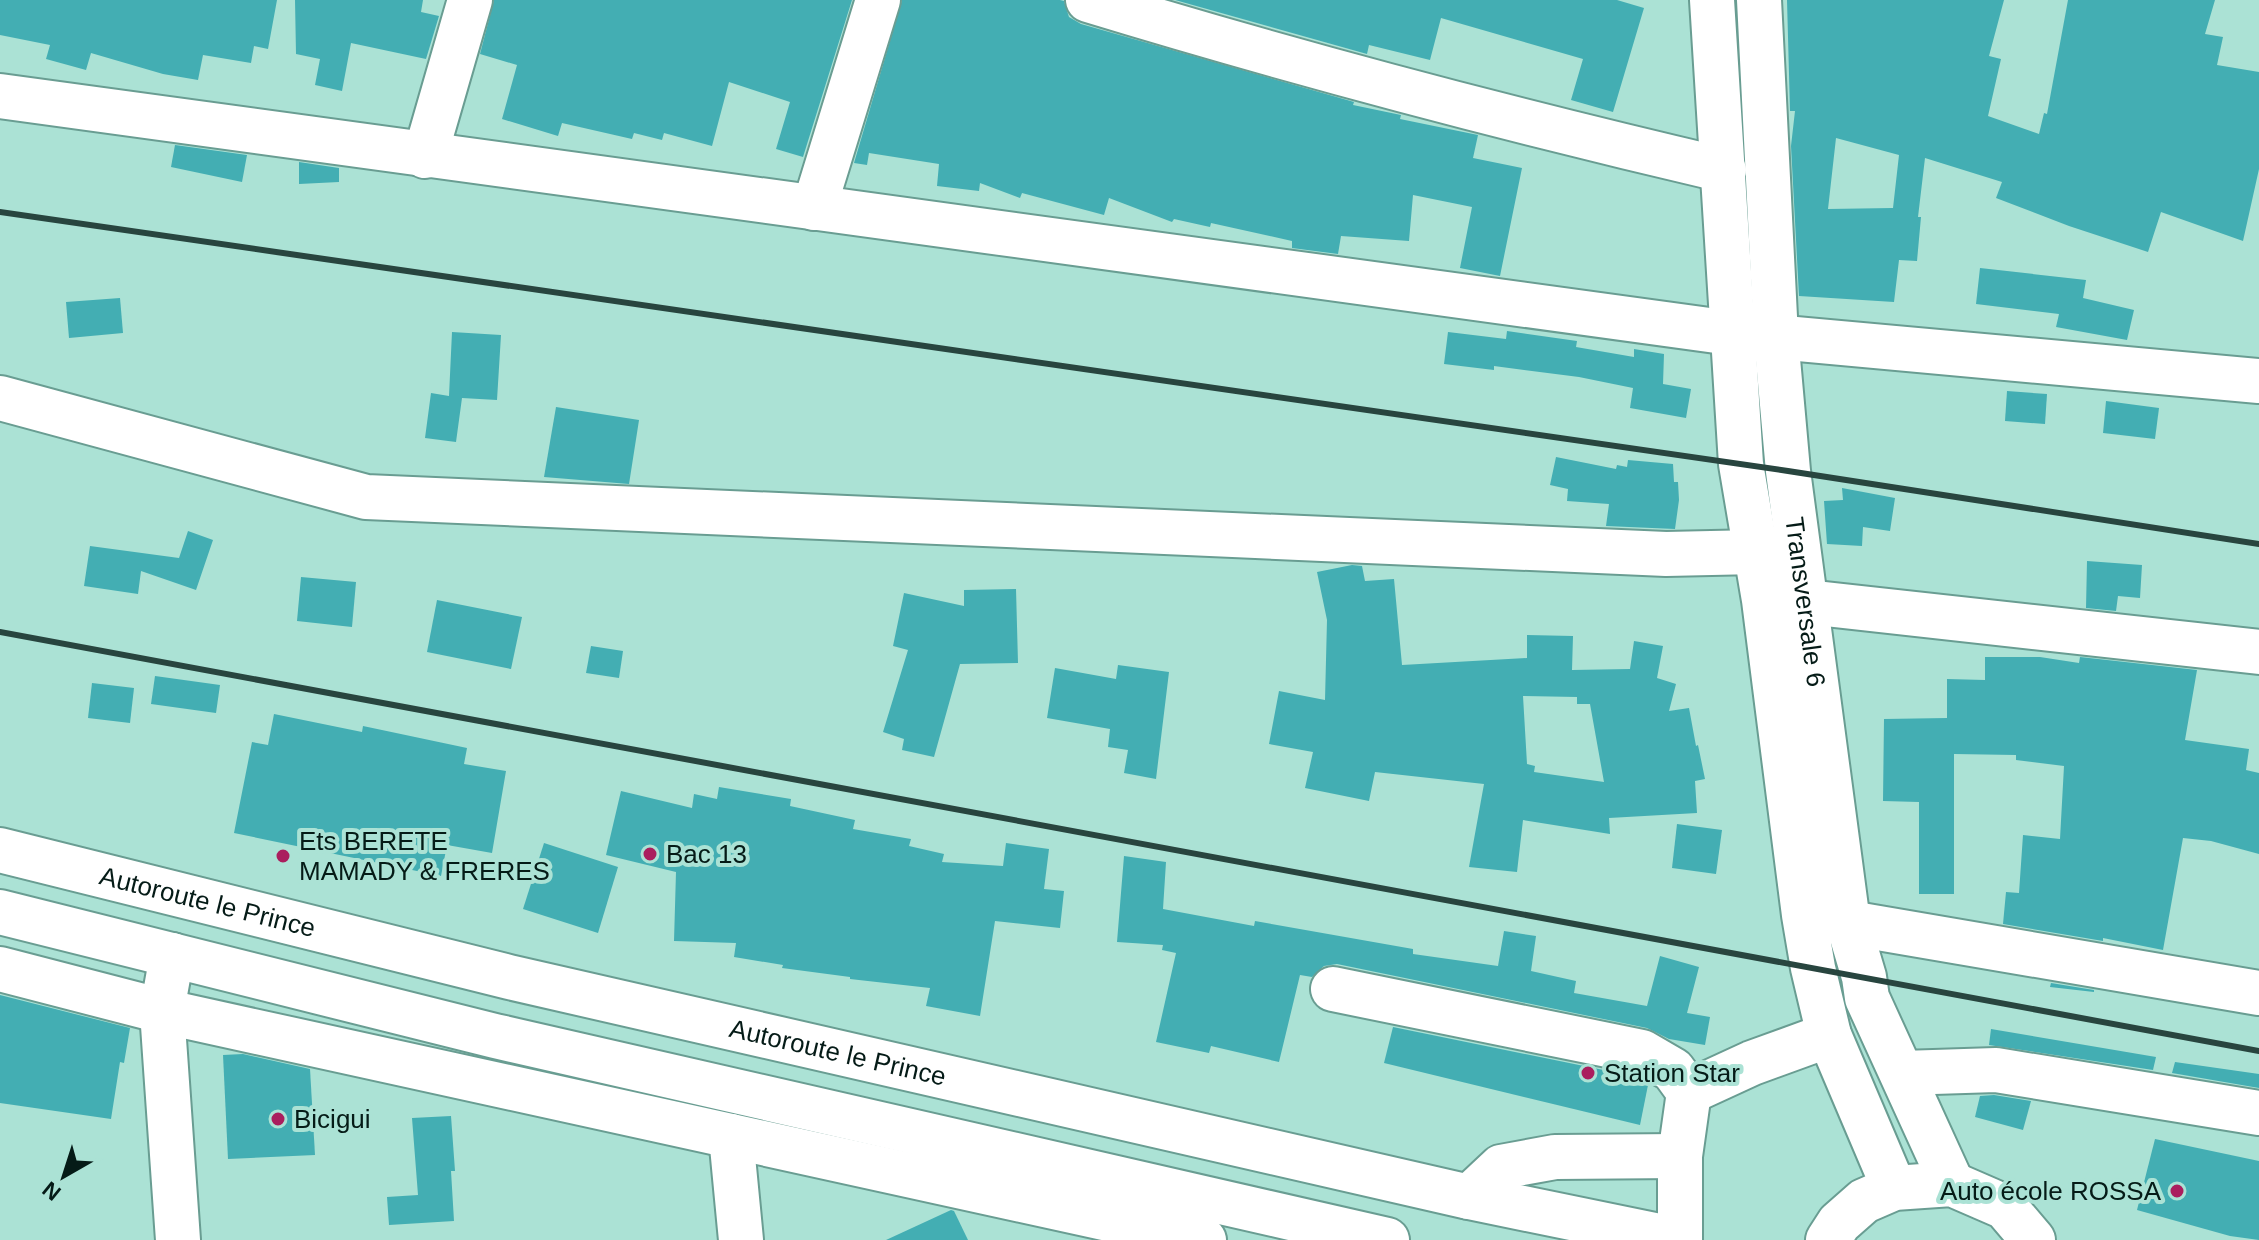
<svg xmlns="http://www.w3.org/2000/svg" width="2259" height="1240" font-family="Arial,sans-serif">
	<rect width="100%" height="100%" fill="#abe2d5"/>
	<g fill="#43aeb3" fill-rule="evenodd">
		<polygon points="0,0 277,0 268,49 254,46 251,63 203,55 198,80 163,74 91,53 86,70 46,59 50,45 0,35"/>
		<polygon points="295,0 423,0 421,12 439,16 426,59 351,43 342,91 315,85 320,59 296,54"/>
		<polygon points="494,0 852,0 803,157 776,149 790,102 729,82 712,146 664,133 662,140 634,133 632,139 562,123 558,136 502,119 517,65 480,54"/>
		<polygon points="902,0 1060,0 1064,1 1069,17 1081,24 1354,102 1353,105 1401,115 1400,119 1478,135 1473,158 1522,168 1500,276 1460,268 1472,207 1413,195 1409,241 1341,236 1338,254 1292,248 1292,241 1211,223 1210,227 1174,219 1172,222 1109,198 1104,215 1022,193 1020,198 980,183 979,191 937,186 939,164 869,153 867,165 854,163"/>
		<polygon points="1175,0 1617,0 1644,8 1613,112 1571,100 1583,59 1441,18 1430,60 1369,45 1367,54"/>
		<path d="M 1787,0 L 2004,0 L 1989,56 L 2001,59 L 1988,116 L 2039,134 L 2044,113 L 2047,114 L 2068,0 L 2215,0 L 2205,34 L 2223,37 L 2217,65 L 2259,72 L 2259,169 L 2243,241 L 2161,212 L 2148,252 L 2069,226 L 1996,198 L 2002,182 L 1925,158 L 1918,217 L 1921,217 L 1917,261 L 1899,260 L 1894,302 L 1799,296 L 1791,146 L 1795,111 L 1790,111 ZM 1836,138 L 1899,155 L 1893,208 L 1828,209 Z"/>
		<polygon points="175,145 247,155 242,182 171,167"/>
		<polygon points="299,162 339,168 339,182 299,184"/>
		<polygon points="1980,268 2086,280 2083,298 2134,310 2127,340 2056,327 2059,314 1976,304"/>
		<polygon points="120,298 123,333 69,338 66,302"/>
		<polygon points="1507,331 1577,341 1576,347 1634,357 1634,349 1664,354 1663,384 1691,389 1686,418 1630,408 1633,388 1579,377 1494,366 1494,370 1444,364 1448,332 1506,339"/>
		<polygon points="452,332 501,335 497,400 462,398 456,442 425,438 431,393 449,396"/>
		<polygon points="2007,391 2047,394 2045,424 2005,421"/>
		<polygon points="2106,401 2159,408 2155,439 2103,433"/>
		<polygon points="556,407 639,420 629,484 544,477"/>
		<polygon points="1556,457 1616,469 1617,465 1627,467 1628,460 1673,464 1674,482 1678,482 1679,500 1675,529 1606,526 1609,504 1567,501 1568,489 1550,485"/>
		<polygon points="1842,488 1895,498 1890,531 1863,527 1862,546 1827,544 1824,501 1843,500"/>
		<polygon points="188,531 213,540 196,590 141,571 138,594 84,586 90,546 179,558"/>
		<polygon points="2087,561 2142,565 2140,598 2118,596 2116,611 2086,608"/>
		<path d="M 1352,565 L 1362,566 L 1365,581 L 1394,579 L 1402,665 L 1527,658 L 1527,635 L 1573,636 L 1572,670 L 1630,669 L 1634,641 L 1663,646 L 1657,678 L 1676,684 L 1669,711 L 1689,708 L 1696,746 L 1698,745 L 1705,779 L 1695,781 L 1697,813 L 1609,818 L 1610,834 L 1523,820 L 1517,872 L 1469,867 L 1484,784 L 1375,772 L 1369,801 L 1305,788 L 1313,752 L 1269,744 L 1279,691 L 1325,700 L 1327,620 L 1317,572 ZM 1523,696 L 1577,697 L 1577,704 L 1590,704 L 1604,782 L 1534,772 L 1535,766 L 1527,764 Z"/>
		<polygon points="301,577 356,582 352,627 297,621"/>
		<polygon points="1016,589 1018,663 960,664 934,757 902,750 904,739 883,732 908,650 893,646 904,593 964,606 964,590"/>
		<polygon points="437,600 522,617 511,669 427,652"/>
		<polygon points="591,646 623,651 619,678 586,673"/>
		<polygon points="1985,657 2040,657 2079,663 2080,657 2197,670 2185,740 2249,749 2246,770 2259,773 2259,854 2211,841 2183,838 2163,950 2103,938 2103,941 2003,924 2006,892 2019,893 2023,835 2060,839 2064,766 2016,760 2016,755 1954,754 1954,894 1919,894 1919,802 1883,801 1884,719 1947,718 1947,679 1985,680"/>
		<polygon points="1118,665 1169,672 1156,779 1124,773 1128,750 1108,747 1110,729 1047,718 1055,668 1116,679"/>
		<polygon points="155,676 220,685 216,713 151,704"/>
		<polygon points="92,683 134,688 130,723 88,718"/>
		<polygon points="274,714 362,732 363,726 467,748 464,764 506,771 492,853 447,845 441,876 234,833 252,742 268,745"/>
		<polygon points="719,787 791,799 790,806 855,820 853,829 911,839 909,846 944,854 942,862 1003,866 1006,843 1049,849 1044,889 1064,891 1060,928 995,921 980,1016 926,1006 930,988 850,979 850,977 782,968 783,965 734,957 736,943 674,941 676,872 606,855 621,791 692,808 694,794 717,799"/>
		<polygon points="1677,824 1722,830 1716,874 1672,868"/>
		<polygon points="544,843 618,867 598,933 523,909"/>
		<polygon points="1124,856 1166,862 1163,909 1254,926 1255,921 1413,949 1413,954 1498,966 1504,931 1536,936 1531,971 1576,981 1574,993 1647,1006 1660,956 1699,967 1687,1013 1710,1017 1705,1045 1669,1039 1647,1028 1337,964 1324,966 1312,977 1300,975 1279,1062 1211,1046 1209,1053 1156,1042 1176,953 1162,950 1163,945 1117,942"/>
		<polygon points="2051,983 2094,990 2094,992 2050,987"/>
		<polygon points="0,995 130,1028 124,1063 120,1062 111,1119 0,1103"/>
		<polygon points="1393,1027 1633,1076 1648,1085 1640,1125 1384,1063"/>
		<polygon points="1991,1029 2156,1057 2153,1070 1989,1045"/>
		<polygon points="243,1054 310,1069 315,1155 228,1159 223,1055"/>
		<polygon points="2175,1062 2259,1074 2259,1088 2172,1073"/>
		<polygon points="1994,1095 2031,1101 2023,1130 1975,1117 1980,1096"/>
		<polygon points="451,1116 455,1171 451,1171 454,1221 389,1225 387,1197 418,1195 412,1118"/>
		<polygon points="2155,1139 2259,1161 2259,1240 2230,1236 2137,1210"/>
		<polygon points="951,1210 954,1211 968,1240 886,1240"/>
	</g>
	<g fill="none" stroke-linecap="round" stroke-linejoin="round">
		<defs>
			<g id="minor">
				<path d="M 1088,0 C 1298,64 1510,120 1724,170"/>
				<polyline points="0,96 1731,333 2259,381"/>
				<polyline points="425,156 470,0"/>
				<polyline points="814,208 878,0"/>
				<polyline points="0,398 366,497 1666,554 1757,552"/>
				<polyline points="1768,600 1807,602 2259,652"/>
				<polyline points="1814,917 2259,993"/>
				<polyline points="172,955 162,1011 178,1240"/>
				<polyline points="0,969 162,1011 1204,1240"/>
				<polyline points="1333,989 1642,1052 1673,1070 1689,1092 1752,1063 1829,1035"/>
				<polyline points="1902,1073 1996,1070 2259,1113"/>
				<polyline points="731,1136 741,1240"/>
				<polyline points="1469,1197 1501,1167 1555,1157 1680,1156"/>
				<polyline points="1680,1240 1680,1156 1689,1092"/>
			</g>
			<g id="major">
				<polyline points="1712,0 1741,464 1764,600 1804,915 1813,968 1829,1035 1894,1188"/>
				<path id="s1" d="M 1759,0 L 1776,337 L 1788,471 L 1848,923 L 1864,977 L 1867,998 L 1952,1184"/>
				<path id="s2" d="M 0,850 L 509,977 L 1469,1197 L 1679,1240"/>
				<polyline points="0,912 495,1036 1387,1240"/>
				<polyline points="1828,1240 1839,1223 1864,1201 1894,1188 1952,1184 2005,1207 2033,1240"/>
			</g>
		</defs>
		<use href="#minor" stroke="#699d92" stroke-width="48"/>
		<use href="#major" stroke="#699d92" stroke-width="48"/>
		<use href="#minor" stroke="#fff" stroke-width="44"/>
		<use href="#major" stroke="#fff" stroke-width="44"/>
		<g stroke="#28453f" stroke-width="6">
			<polyline points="0,212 1788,471 2259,544"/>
			<polyline points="0,632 2259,1051"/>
		</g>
	</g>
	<g fill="#aa1e5e" stroke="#abe2d5" stroke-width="3">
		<circle cx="650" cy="854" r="8"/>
		<circle cx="283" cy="856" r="8"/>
		<circle cx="1588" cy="1073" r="8"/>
		<circle cx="278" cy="1119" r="8"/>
		<circle cx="2177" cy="1191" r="8"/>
	</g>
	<g text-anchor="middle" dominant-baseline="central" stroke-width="8" stroke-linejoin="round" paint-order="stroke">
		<g font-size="26" fill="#051b17" stroke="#abe2d5">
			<text stroke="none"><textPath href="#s1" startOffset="604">Transversale 6</textPath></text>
			<text stroke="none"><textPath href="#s2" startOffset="214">Autoroute le Prince</textPath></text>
			<text stroke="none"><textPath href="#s2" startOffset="862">Autoroute le Prince</textPath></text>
		</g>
		<g font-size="26" fill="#051b17" stroke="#abe2d5" text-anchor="start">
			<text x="299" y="841">Ets BERETE<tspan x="299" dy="30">MAMADY &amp; FRERES</tspan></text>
			<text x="666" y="854">Bac 13</text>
			<text x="1604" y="1073">Station Star</text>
			<text x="294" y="1119">Bicigui</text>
			<text x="2161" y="1191" text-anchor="end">Auto école ROSSA</text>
		</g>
	</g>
	<g transform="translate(64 1176) rotate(219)" stroke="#abe2d5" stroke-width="6" paint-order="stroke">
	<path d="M0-6L14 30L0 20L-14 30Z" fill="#051b17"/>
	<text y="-12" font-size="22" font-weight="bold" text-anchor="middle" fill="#051b17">N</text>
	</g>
</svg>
